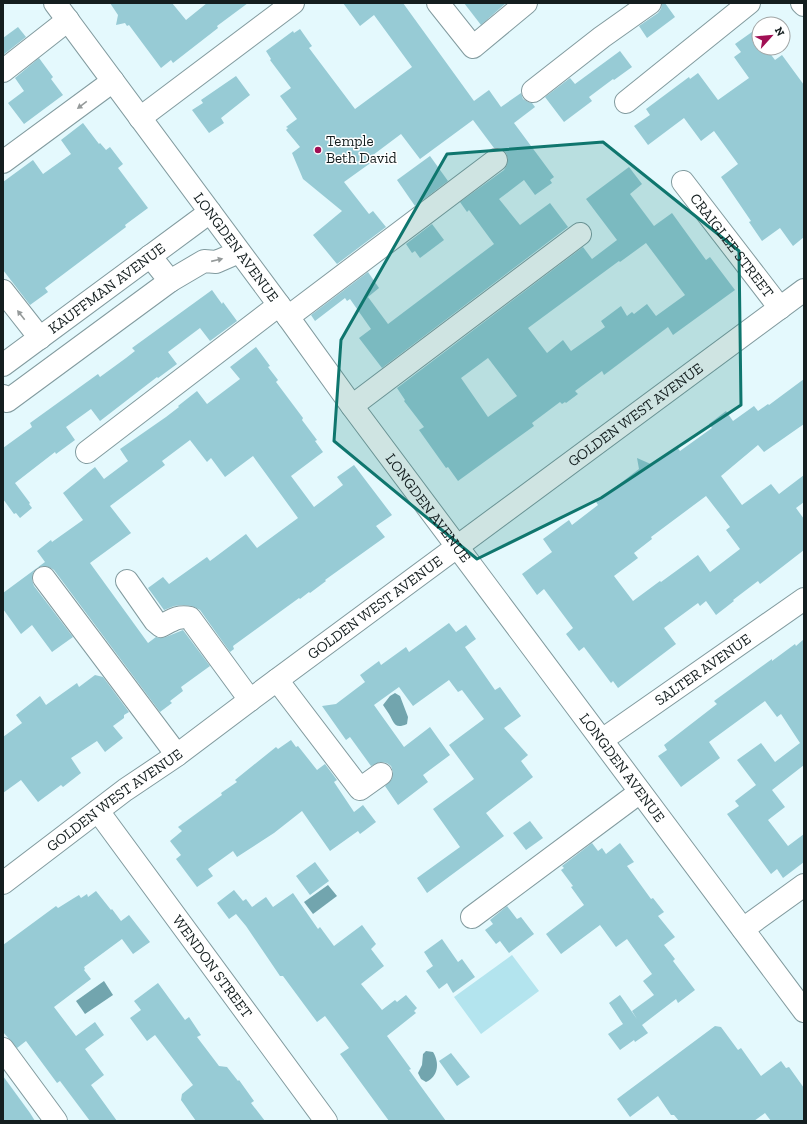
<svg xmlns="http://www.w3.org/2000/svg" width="807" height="1124" font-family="'Zilla Slab',serif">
	<rect width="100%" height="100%" fill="#e4f9fd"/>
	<polygon fill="#b3e4ee" points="512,955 539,991 481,1034 454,997"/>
	<g fill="#72a5ae">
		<path d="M 395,693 L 400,696 L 408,717 L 407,724 C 394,730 394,722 389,714 C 387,711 385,708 383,705 L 390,696 Z"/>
		<polygon points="328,885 337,896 313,914 304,902"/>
		<polygon points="104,981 113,995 85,1014 76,1001"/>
		<path d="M 426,1051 L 433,1052 C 440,1063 438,1077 426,1082 L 421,1079 L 418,1073 L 422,1065 L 423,1054 Z"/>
	</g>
	<g fill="#97cbd5" fill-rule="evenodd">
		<polygon points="110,3 172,3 186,20 207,3 248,3 217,26 218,28 173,63 171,60 161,68 129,25 127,26 125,23 116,25 118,15"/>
		<polygon points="343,3 403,3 474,101 489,90 501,107 521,93 523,99 528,102 532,103 535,107 514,123 554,177 550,180 552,183 535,195 524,180 499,199 520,225 550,203 568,227 382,368 359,338 371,329 350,299 347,301 345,298 315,321 311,315 368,272 379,288 368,297 388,324 494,244 469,210 467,212 460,202 504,170 507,165 508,159 506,153 501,149 494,148 473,120 420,159 401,134 373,155 376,159 344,182 369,214 373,211 386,227 337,264 313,235 342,211 303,179 292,153 300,147 286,130 288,128 286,127 297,119 280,96 291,88 270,60 271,59 266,51 293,31 294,33 300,29 312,46 309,48 355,109 412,67 374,15 360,26"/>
		<polygon points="464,3 506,3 481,25"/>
		<polygon points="662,3 665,3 675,17 647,38 639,26 658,13 661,9"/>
		<polygon points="18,27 26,37 3,55 3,38"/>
		<polygon points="759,27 759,48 766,48 775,60 782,55 804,85 804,237 793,246 780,228 762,241 749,222 751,221 721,177 738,164 714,131 701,141 684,118 648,145 634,126 650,115 646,109 689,77 690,79 698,73 718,100 749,78 734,57 741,52 735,44"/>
		<polygon points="620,51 632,67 614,80 613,79 589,97 592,101 564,122 545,97 570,78 575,84"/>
		<polygon points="39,58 53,77 51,79 63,95 24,124 8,103 24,91 15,78"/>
		<polygon points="236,76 250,95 221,118 224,123 209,133 192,110 203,103 201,100"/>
		<polygon points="83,123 99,144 100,143 106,150 110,147 123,164 118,168 148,208 125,225 126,227 45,288 48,292 30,305 3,270 3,182 33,160 43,174 71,154 61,140"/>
		<polygon points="430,156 448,181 415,206 397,180"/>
		<path d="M 629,167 L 642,184 L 630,194 L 654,226 L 672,213 L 706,260 L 710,257 L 735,290 L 673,335 L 668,327 L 604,375 L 602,371 L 575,391 L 578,394 L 566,403 L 565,402 L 562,404 L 560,402 L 532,423 L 534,426 L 458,481 L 448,467 L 446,468 L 419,430 L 424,427 L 404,401 L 405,400 L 397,388 L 583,247 L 592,259 L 617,240 L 586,199 ZM 646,243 L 685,295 L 656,316 L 647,304 L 634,314 L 632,312 L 627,316 L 621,306 L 601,321 L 605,327 L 571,351 L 563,340 L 547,353 L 528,328 L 619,261 L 620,262 ZM 488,358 L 517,396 L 488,417 L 461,378 Z"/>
		<polygon points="432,224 444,240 420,258 415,251 412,253 406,244"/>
		<polygon points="212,290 222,304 223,302 237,321 210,341 200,328 168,352 177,364 158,378 157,377 100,421 91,409 66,427 75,440 56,454 55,452 15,483 30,503 29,504 32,508 20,518 16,513 14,514 3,499 3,448 32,427 30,423 98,374 100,377 126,358 135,351 132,348"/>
		<polygon points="256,347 270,366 268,367 278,380 276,382 303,418 302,420 317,440 315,441 323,452 291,476 314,507 343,485 337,477 354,465 392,515 376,526 385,537 325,580 326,581 310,593 309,592 300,599 299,598 233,646 234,649 230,652 200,610 192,606 182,605 174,606 164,610 148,588 163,577 169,584 207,557 210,561 246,534 257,548 298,518 253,456 225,477 211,458 207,462 190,440 162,461 165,465 110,506 131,533 90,563 148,643 156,637 160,638 166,637 183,630 210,666 181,687 183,691 170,701 172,703 160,712 54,570 49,567 43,566 37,568 33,573 32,580 34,586 73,637 52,652 32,625 21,634 3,609 3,593 45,562 37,551 51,540 52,542 83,520 63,493 95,467 104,479 128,461 120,449 166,417 179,407 178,406 197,391 207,404 240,379 230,367"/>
		<path d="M 804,379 L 804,424 L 764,452 L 758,445 L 721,476 L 742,505 L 771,484 L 779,494 L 804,475 L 804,502 L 796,508 L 804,519 L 804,550 L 760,584 L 758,581 L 733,600 L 734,601 L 716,615 L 706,601 L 700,606 L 698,603 L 664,628 L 676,644 L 618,688 L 613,681 L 611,683 L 584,647 L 579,651 L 566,634 L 573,628 L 544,589 L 537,595 L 522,574 L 552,552 L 543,539 L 569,520 L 572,525 L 598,505 L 596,502 L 639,469 L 637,458 L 653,465 L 677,447 L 680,451 L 712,428 L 709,424 L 726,411 L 733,421 L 754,406 L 758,411 L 768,404 L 769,405 ZM 706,496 L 730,527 L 726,530 L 740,549 L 710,572 L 698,555 L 661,582 L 660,581 L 633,601 L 614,576 L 638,558 L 634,553 L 652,539 L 651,537 Z"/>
		<polygon points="449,623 456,632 466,625 476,639 465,647 495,690 500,687 521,716 504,728 528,755 521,761 533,777 486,813 504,836 427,893 417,878 460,847 433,809 474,779 449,745 484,719 462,690 458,692 449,680 413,706 399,687 374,705 404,747 430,727 450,755 423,775 428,782 398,805 385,786 392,779 393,772 391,766 387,763 380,762 371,766 350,737 346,740 322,706 336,704 365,682 360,675 379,661 381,665 406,647 409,652"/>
		<polygon points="804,639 804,765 772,790 785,807 768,820 788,846 804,834 804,862 783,878 777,869 771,874 727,814 739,806 735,801 756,785 737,760 761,743 775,762 800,743 781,714 777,717 765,701 709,742 720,758 681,787 658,756 667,750 664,745 717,704 714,701 772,659 772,661 795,644 796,646"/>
		<polygon points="95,675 103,677 129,712 124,715 124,718 113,726 123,738 105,752 97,741 71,758 81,773 63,787 61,785 38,802 21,780 3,793 3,737 22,723 16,715 40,696 46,705 77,683 79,687"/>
		<polygon points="291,740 296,747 298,746 317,770 325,764 337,780 334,782 354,812 363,805 376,822 360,834 358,831 330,851 302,811 274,833 237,857 233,851 208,869 213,876 197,887 176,859 181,855 170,841 182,831 178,827 222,795 221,793 237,782 235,780 276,747 278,749"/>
		<polygon points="530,821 543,838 526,850 513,833"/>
		<polygon points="592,843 598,851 602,848 606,854 620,843 634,862 627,866 651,899 653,898 664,912 658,916 675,937 664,945 675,959 673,961 695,990 678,1003 676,999 642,1025 648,1033 635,1042 634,1040 620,1050 608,1034 623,1024 609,1003 620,995 637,1019 632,1011 654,995 643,981 652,974 627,939 616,947 600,925 561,954 546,934 584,905 571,887 573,886 561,870 564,868 562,866"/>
		<polygon points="315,862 329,881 310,895 296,876"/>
		<polygon points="234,890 243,901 246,899 252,907 266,897 273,907 293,893 318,929 320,927 334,946 362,925 376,944 371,949 384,966 361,984 382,1010 395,1000 397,1002 406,995 417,1008 414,1011 416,1013 387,1036 411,1069 409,1070 446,1121 389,1121 340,1054 349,1048 325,1016 317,1022 283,976 280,976 246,926 236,914 229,919 217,903"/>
		<polygon points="96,891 111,910 112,909 121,921 129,915 150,942 133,954 122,939 84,967 85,969 84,970 91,979 54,1007 76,1036 95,1022 104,1035 85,1049 104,1075 91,1085 117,1121 90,1121 60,1081 57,1083 26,1041 17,1048 3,1032 3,945 56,906 58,908 74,898 79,895 81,898 87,894 88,897"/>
		<polygon points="507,906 517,919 521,917 534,934 509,953 500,941 496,944 485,930 493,924 490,920"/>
		<polygon points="442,939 458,962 462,959 475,977 453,993 447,983 439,989 426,971 433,966 424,952"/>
		<polygon points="158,983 185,1020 189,1017 201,1035 197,1037 219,1066 227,1067 238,1081 239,1080 254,1101 251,1103 265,1121 196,1121 181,1100 182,1094 193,1085 155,1035 147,1041 130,1018 141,1010 134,1001"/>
		<polygon points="715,1026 721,1027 738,1050 741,1048 761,1076 781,1061 786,1068 789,1067 804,1088 804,1121 771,1121 765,1113 754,1121 679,1121 674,1115 671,1115 658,1096 630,1117 617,1099"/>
		<polygon points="451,1053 470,1077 457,1086 439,1061"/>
		<polygon points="3,1076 30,1113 35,1121 3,1121"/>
	</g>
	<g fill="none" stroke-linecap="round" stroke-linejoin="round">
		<defs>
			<g id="minor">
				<path id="s1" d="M 55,3 L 288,317 L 352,406 L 804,1011"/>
				<polyline points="438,3 473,47 526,3"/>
				<polyline points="802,3 804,5"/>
				<polyline points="3,71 68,20"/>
				<polyline points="533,91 602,37 650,3"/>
				<polyline points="626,102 749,3"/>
				<polyline points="140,118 293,3"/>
				<polyline points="3,162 113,81"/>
				<path id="s2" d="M 683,182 L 780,308"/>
				<polyline points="170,281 204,261 216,262 239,252"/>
				<polyline points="3,291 40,338"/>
				<polyline points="288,317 496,160"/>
				<path id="s3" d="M 3,365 L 210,212"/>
				<polyline points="3,396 7,401 170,281 150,256"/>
				<polyline points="352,406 580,234"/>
				<polyline points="87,452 279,305"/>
				<polyline points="44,578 177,755"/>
				<path d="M 127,581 L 155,621 L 161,626 C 171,621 178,615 190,618 L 250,700"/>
				<polyline points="277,680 360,789 381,774"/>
				<path id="s4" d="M 602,740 L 804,599"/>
				<path id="s5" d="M 98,811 L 326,1121"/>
				<path id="s6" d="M 3,883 L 125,790 L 177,755 L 250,700 L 804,290"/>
				<polyline points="472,917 640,792"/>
				<polyline points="743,929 804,885"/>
				<polyline points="3,1049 56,1121"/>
			</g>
		</defs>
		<use href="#minor" stroke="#829b9f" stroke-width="24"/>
		<use href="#minor" stroke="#fff" stroke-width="22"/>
	</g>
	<defs><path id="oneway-solid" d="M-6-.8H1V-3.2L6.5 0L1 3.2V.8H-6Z"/></defs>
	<g fill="#959a9a">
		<use href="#oneway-solid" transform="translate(82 105) rotate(143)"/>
		<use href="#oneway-solid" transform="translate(217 260) rotate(-13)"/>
		<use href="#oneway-solid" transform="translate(21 315) rotate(-128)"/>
	</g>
	<path fill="#0f766e" fill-opacity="0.2" stroke="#0f766e" stroke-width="3" stroke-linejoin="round" d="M 603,142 L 739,251 L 741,405 L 601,498 L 477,559 L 334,441 L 341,340 L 447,154 Z"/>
	<circle fill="#a10f54" stroke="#fff" stroke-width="1.5" cx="318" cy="150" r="4"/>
	<g text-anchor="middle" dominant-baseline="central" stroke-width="3" stroke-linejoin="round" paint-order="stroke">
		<g font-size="15" fill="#141e1f" stroke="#fff" text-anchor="start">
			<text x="326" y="141">Temple<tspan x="326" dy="17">Beth David</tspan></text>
		</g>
		<g font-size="15" fill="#141e1f" stroke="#fff">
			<text stroke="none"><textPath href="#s2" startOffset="80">CRAIGLEE STREET</textPath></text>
			<text stroke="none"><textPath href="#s1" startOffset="304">LONGDEN AVENUE</textPath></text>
			<text stroke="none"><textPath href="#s3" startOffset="129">KAUFFMAN AVENUE</textPath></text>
			<text stroke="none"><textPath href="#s6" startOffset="787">GOLDEN WEST AVENUE</textPath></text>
			<text stroke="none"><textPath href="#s1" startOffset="628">LONGDEN AVENUE</textPath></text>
			<text stroke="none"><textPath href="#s6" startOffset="463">GOLDEN WEST AVENUE</textPath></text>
			<text stroke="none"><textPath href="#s4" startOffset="123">SALTER AVENUE</textPath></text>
			<text stroke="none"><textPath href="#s1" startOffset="952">LONGDEN AVENUE</textPath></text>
			<text stroke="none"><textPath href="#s6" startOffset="139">GOLDEN WEST AVENUE</textPath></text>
			<text stroke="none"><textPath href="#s5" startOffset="193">WENDON STREET</textPath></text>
		</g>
	</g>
	<rect width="807" height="1124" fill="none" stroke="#141e1f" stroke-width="8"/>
	<g transform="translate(771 36) rotate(63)"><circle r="19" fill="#ffffff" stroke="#a1a5a5"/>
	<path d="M0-3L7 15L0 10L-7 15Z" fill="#a10f54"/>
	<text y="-6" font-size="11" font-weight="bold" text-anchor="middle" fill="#141e1f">N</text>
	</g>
</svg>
